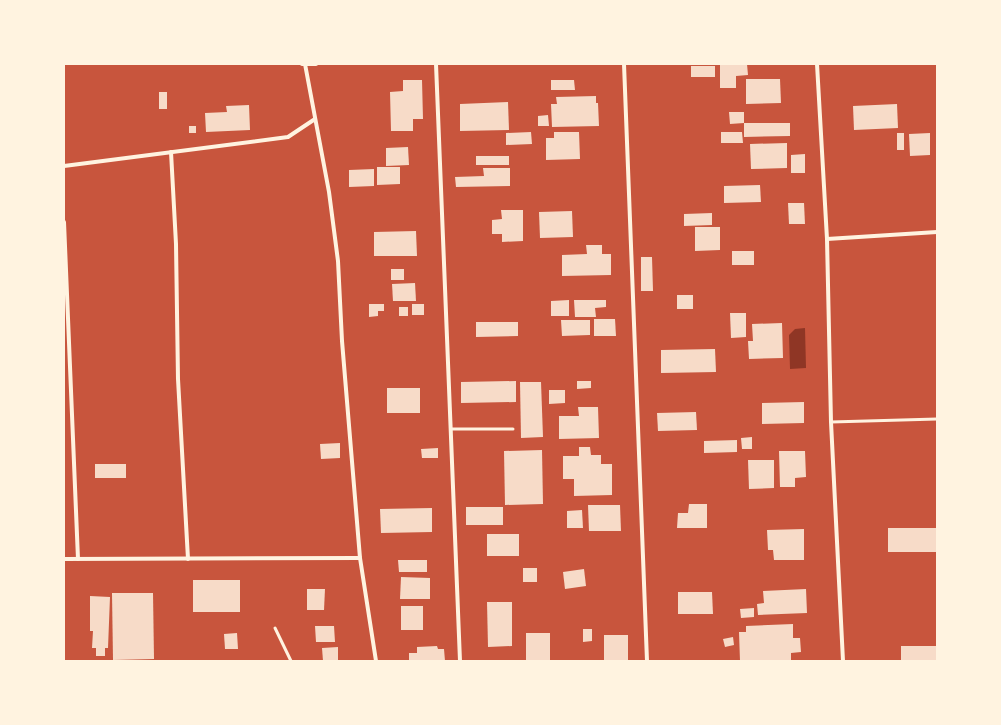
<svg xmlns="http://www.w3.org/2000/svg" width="1001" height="725" font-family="Spectral,serif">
	<rect width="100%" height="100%" fill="#c8553d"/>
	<polygon fill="#8f3625" points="805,328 806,368 790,369 789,335 795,329"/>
	<g fill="#f7dbc8">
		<polygon points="747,64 748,75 736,76 736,88 720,88 720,65"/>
		<rect x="691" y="66" width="24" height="11"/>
		<polygon points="746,79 780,79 781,103 746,104"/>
		<polygon points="403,80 422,80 423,119 413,119 413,131 391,131 390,92 403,91"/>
		<polygon points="551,80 574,80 575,90 551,90"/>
		<rect x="159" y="92" width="8" height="17"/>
		<polygon points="596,96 596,103 598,103 599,126 552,127 551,104 557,104 556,97"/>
		<polygon points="508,102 509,130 460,131 460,104"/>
		<polygon points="897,104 898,128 854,130 853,106"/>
		<polygon points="249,105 250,130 206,132 205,113 227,112 226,106"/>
		<polygon points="729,112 744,112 744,123 790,123 790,136 744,137 744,123 730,124"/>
		<polygon points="548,115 549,126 538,126 538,116"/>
		<rect x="189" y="126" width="7" height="7"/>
		<polygon points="531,132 532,144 506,145 506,133"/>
		<polygon points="554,132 579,132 580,159 546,160 546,138 554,138"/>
		<polygon points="721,132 742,132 743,143 721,143"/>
		<rect x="897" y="133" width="7" height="17"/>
		<polygon points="930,133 930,155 910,156 909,134"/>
		<polygon points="787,143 787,168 751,169 750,144"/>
		<polygon points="408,147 409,165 386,166 386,148"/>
		<polygon points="805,154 805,173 791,173 791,155"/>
		<rect x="476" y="156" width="33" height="9"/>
		<polygon points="377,167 400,167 400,184 377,185"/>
		<polygon points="483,168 510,168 510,186 456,187 455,177 484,176"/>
		<polygon points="374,169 374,186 349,187 349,170"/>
		<polygon points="760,185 761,202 724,203 724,186"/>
		<polygon points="788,203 804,203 805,224 789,224"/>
		<polygon points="501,210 523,210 523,241 502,242 502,234 492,234 492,220 502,219"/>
		<polygon points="572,211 573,237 540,238 539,212"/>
		<polygon points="712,213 712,225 684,226 684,214"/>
		<polygon points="695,227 720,227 720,250 695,251"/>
		<polygon points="416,231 417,256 374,256 374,232"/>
		<polygon points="586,245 602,245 602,254 611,254 611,275 562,276 562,255 587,254"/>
		<rect x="732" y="251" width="22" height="14"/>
		<polygon points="641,257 652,257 653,291 641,291"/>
		<rect x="391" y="269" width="13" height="11"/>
		<polygon points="415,283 416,301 393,301 392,284"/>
		<rect x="677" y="295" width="16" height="14"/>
		<polygon points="569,300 569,316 551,316 551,301"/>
		<polygon points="574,300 606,300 606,307 595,308 596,317 575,317"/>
		<polygon points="369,304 384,304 384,311 378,311 378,316 369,317"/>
		<rect x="412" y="304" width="12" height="11"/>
		<rect x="399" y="307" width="9" height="9"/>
		<polygon points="730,313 746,313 746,337 731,338"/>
		<polygon points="594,319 615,319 616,336 594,336"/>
		<polygon points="561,320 590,320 590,335 562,336"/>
		<polygon points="476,322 518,322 518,336 476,337"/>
		<polygon points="782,323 783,358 749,359 748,341 753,341 752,324"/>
		<polygon points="715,349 716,372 661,373 661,350"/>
		<polygon points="516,381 516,402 461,403 461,382"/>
		<polygon points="577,381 591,381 591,388 577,389"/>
		<polygon points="520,382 541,382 543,437 521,438"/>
		<rect x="387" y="388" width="33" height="25"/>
		<polygon points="549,390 565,390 565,403 549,404"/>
		<polygon points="804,402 804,423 762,424 762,403"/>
		<polygon points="578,407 598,407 599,438 559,439 559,416 579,416"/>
		<polygon points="696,412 697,430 658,431 657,413"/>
		<polygon points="752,437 752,449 742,449 741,438"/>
		<polygon points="737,440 737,452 704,453 704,441"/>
		<polygon points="340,443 340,458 321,459 320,444"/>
		<polygon points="579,447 590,447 591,455 601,455 601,464 612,464 612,495 574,496 574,479 563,479 563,456 579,456"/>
		<polygon points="438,448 438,458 422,458 421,449"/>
		<polygon points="542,450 543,504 505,505 504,451"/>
		<polygon points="779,451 805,451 806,477 795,478 795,487 780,487"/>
		<polygon points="748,460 774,460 774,488 749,489"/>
		<rect x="95" y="464" width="31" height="14"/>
		<polygon points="689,504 707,504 707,528 677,528 678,513 688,513"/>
		<polygon points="588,505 620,505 621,531 589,531"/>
		<rect x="466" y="507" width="37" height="18"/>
		<polygon points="432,508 432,532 381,533 380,509"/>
		<polygon points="582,510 583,528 567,528 567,511"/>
		<rect x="888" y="528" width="49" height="24"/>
		<polygon points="804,529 804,560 774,560 773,550 768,550 767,530"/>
		<rect x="487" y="534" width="32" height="22"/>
		<polygon points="398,560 427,560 427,572 399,572"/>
		<rect x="523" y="568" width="14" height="14"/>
		<polygon points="584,569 586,586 565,589 563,572"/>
		<polygon points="401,577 430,578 430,599 400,599"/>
		<rect x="193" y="580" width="47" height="32"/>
		<polygon points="307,589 325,589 324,610 307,610"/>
		<polygon points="806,589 807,613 758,615 757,604 764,603 763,591"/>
		<polygon points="678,592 712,592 713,614 678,614"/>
		<polygon points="112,593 153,593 154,659 113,660"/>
		<polygon points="90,596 110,597 108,648 105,648 105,656 96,656 96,648 92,648 93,631 90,631"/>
		<polygon points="487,602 512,602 512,646 488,647"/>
		<rect x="401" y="606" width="22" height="24"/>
		<polygon points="754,608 754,617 741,618 740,609"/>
		<polygon points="793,624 793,638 800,638 801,652 791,653 791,660 740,661 739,632 746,632 746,626"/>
		<polygon points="315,626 334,626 335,642 316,642"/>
		<polygon points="583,629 592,629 592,641 583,642"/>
		<polygon points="237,633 238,649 225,649 224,634"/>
		<rect x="526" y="633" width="24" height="28"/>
		<rect x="604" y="635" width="24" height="26"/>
		<polygon points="733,637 734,645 725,647 723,639"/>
		<polygon points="437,646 438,649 444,649 445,661 409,661 409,653 417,653 417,647"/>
		<rect x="901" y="646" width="36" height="15"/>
		<polygon points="338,647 338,661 323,661 322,648"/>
	</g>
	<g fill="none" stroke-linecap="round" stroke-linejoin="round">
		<g stroke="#fff3e0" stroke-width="3">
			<polyline points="831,422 937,419"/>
			<polyline points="451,429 513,429"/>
			<polyline points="275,628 291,661"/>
		</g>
		<g stroke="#fff3e0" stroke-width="4">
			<polyline points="302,64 316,64"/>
			<polyline points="305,64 329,192 338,261 342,341 360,558 376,661"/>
			<polyline points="436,64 460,661"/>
			<polyline points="624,64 647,661"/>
			<polyline points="817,64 827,239 831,422 843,661"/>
			<polyline points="171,152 176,244 178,379 188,559"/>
			<polyline points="64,166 288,137 315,119"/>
			<polyline points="64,222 78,559"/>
			<polyline points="827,239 937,232"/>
			<polyline points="64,559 360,558"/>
		</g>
	</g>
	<rect width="1001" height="725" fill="none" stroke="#fff3e0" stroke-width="130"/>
</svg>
